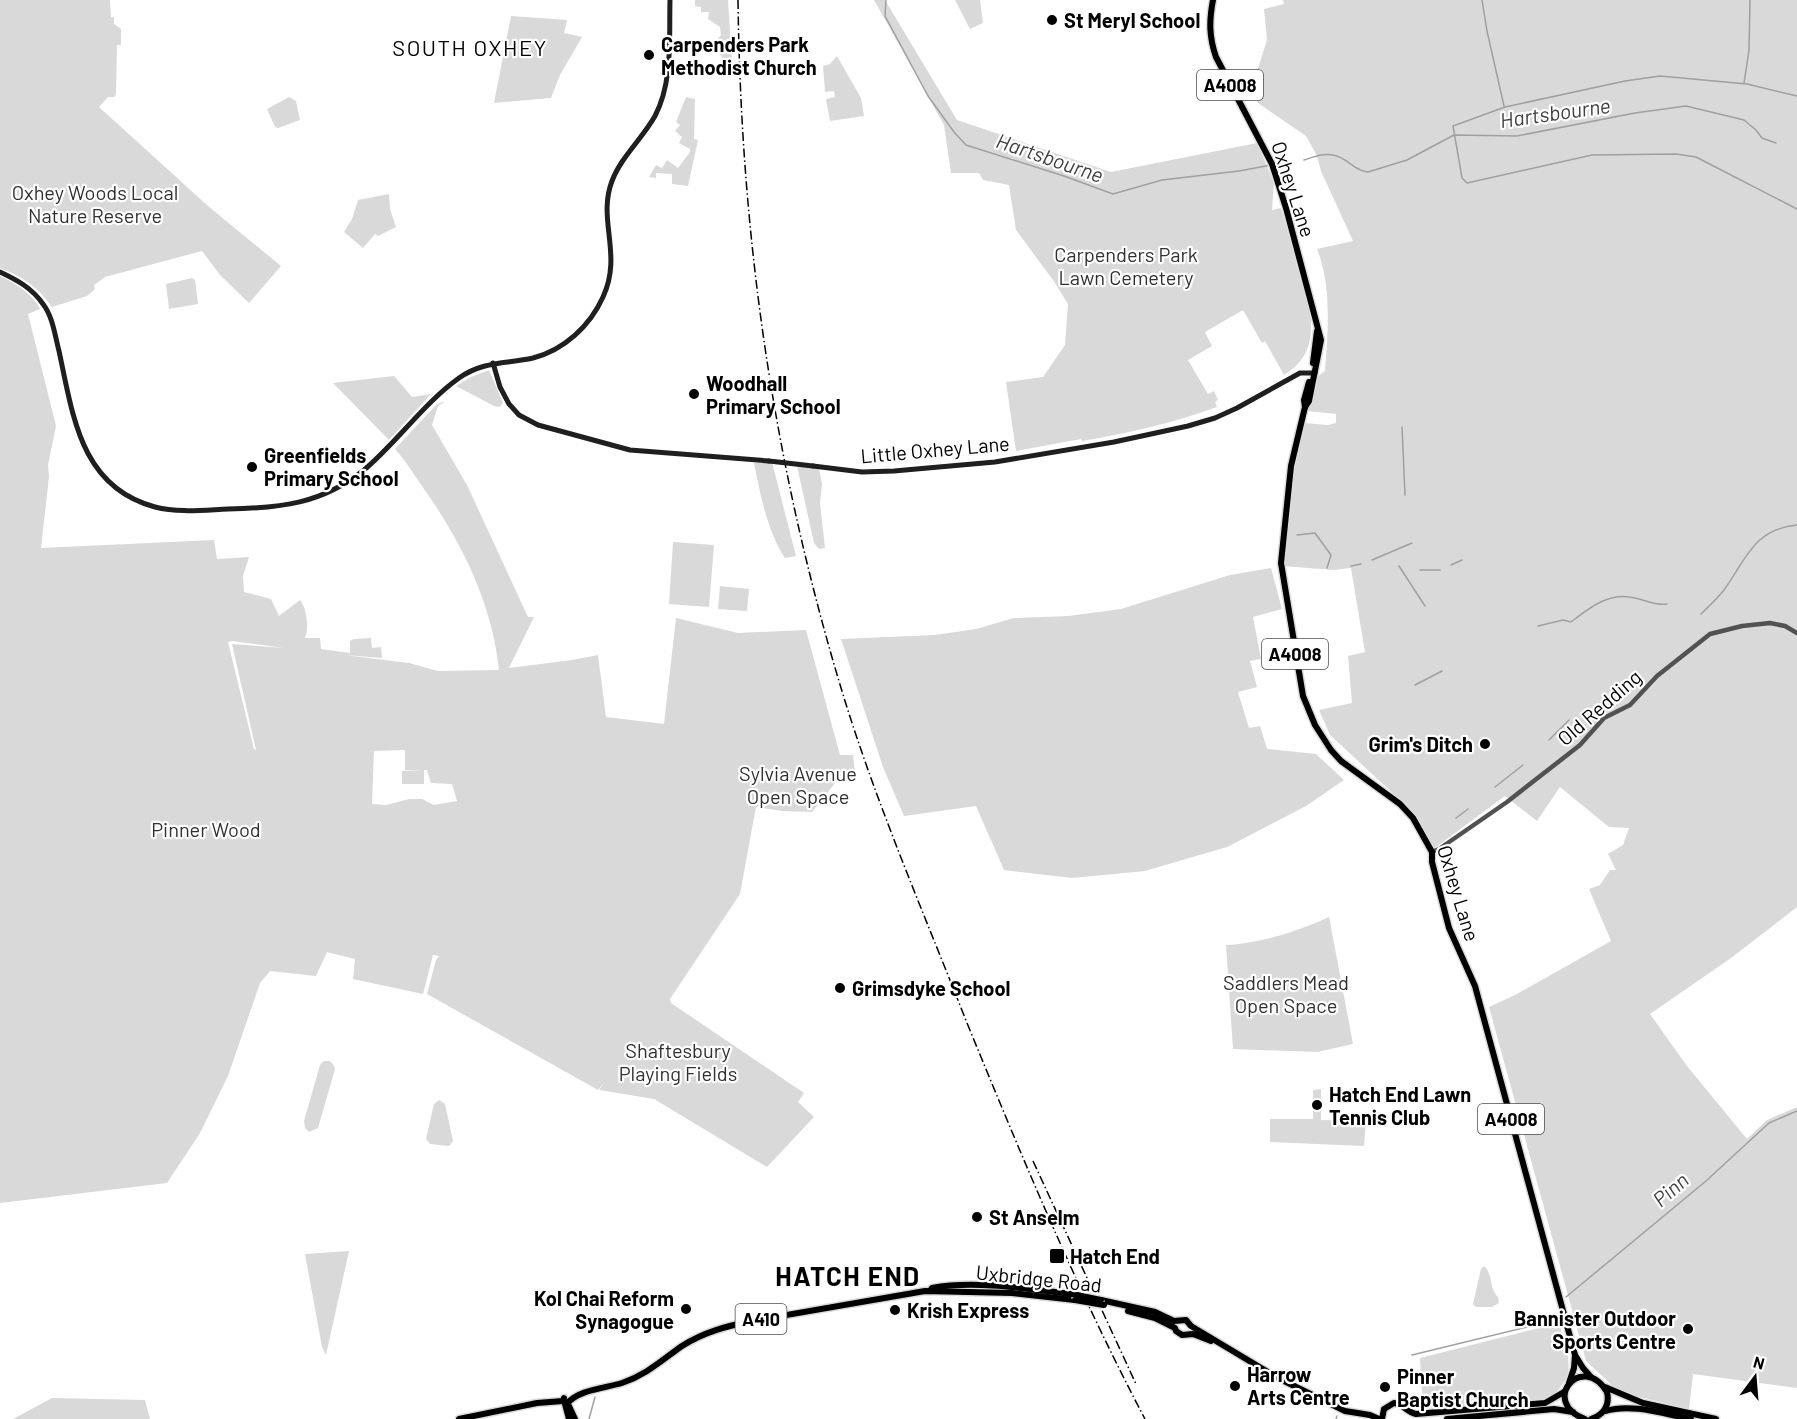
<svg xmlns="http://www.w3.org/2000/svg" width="1797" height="1419" font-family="Barlow,sans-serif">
	<rect width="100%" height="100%" fill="#fff"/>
	<g fill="#d9d9d9" fill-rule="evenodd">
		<path d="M 0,0 L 110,0 L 111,17 L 114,17 L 114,24 L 121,29 L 121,45 L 117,45 L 116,94 L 114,97 L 108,97 L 99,107 L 208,206 L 281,266 L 249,303 L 220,275 L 202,251 L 105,277 L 94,285 L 95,289 L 87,296 L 52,307 C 38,287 22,276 0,268 Z"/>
		<polygon points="695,0 728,0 732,63 725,63 714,44 721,35 720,27 708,19 709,12 701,12 701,7 695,6"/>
		<path d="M 874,0 L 885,0 L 957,120 L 1111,172 L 1257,143 L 1274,183 L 1272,210 L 1281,208 L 1310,310 C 1313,339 1310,359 1284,375 L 1265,341 L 1262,343 L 1243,310 L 1205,332 L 1212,346 L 1188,360 L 1208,394 L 1214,391 L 1218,400 L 1215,402 L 1217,407 C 1173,423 1129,433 1082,441 L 1081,439 L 1016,451 L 1006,382 L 1043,377 L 1065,345 L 1068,304 L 1053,280 L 1016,230 L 1009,185 L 983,180 L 979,173 L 951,173 L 944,125 Z"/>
		<polygon points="955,0 980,0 983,23 970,29"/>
		<path d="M 1283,0 L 1797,0 L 1797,907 L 1731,958 L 1650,1014 L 1687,1066 L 1747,1139 L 1767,1120 L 1797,1107 L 1797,1388 L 1693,1374 L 1689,1409 L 1628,1394 L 1615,1388 L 1586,1361 L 1489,1007 L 1515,995 L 1611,941 L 1589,889 L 1600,885 L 1610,870 L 1616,870 L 1608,854 L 1623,845 L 1629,828 L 1609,827 L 1560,787 L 1537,821 L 1505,796 L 1432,850 L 1411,810 L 1330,735 L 1319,710 L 1352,703 L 1348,656 L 1365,652 L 1351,568 L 1334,570 L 1282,566 L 1291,477 L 1305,423 L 1328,425 L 1336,423 L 1336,414 L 1308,411 L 1318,376 L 1325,371 C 1328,331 1332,287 1317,249 L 1353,241 L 1321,171 L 1317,156 L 1306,136 L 1258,103 L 1254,81 L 1267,40 L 1264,9 L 1284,4 Z"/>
		<polygon points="511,16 567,20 564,33 582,37 560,75 551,98 494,103"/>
		<polygon points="837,56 861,98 864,116 830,121 826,99 835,97 834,91 825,92 823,66 830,64"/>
		<polygon points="289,97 296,101 300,120 278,128 275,127 267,109"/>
		<polygon points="686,97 695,99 694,139 698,140 688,186 672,184 672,174 656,173 656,178 649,177 656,165 662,168 667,160 678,168 690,152 690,149 679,143 682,137 675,131 680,125 676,122"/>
		<polygon points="389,194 390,209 396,227 378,236 375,234 363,248 344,232 352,219 358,200"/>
		<path d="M 0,276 C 16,284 32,293 40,309 L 28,314 L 56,426 L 48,465 L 49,477 L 41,548 L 214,540 L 217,559 L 249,557 L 243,576 L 244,592 L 271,599 L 279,616 L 300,600 C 307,609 309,627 305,638 L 320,638 L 321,649 L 350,653 L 350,641 L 354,639 L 371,638 L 372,648 L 381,647 L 382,658 L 344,655 L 409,663 L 438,671 L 499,670 C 492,602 461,541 422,486 C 413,473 405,460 395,449 L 437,404 L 446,401 L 438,406 L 432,425 L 467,485 L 528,617 L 534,617 L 509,668 L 572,660 L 598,655 L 606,717 L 664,724 L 676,618 L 738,633 L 806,630 L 840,755 L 853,755 L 855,773 L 844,772 L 812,812 L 782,811 L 756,807 L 740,894 L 670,999 L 671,1003 L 804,1093 L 798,1102 L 814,1117 L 767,1167 L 654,1099 L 599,1090 L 605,1081 L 598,1090 L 427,994 L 436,960 L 439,956 L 433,955 L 423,994 L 353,979 L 355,959 L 327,952 L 316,976 L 270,971 L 260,983 L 228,1076 L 200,1133 L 167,1183 L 0,1203 ZM 233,641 L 284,648 L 232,644 L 256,750 L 254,749 L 228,642 ZM 405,750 L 405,770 L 423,770 L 402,771 L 402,784 L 424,784 L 424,770 L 427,770 L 431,783 L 452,784 L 457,801 L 434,805 L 422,799 L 409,799 L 386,805 L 372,804 L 374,751 Z"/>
		<polygon points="192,278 195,280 198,304 169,309 166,284"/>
		<polygon points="489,370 503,403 500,407 494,406 456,386 471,377"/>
		<polygon points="394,376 412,397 431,394 389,440 333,383"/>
		<path d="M 772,462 L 796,556 L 785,558 C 768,534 760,493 754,463 Z"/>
		<polygon points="797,466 819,469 822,484 820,503 825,548 819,549 814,543"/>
		<polygon points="673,542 714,545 709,607 669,604"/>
		<polygon points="1271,568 1282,609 1253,617 1261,659 1250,661 1257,687 1238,692 1249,728 1260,726 1267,749 1316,754 1344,780 1306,806 1227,847 1145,871 1072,878 1004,870 976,806 904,816 883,767 841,639 935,635 976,629 1014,618 1068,616 1121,609 1230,575"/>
		<polygon points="720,586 749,589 747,611 718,609"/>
		<path d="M 1329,917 L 1353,1044 L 1317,1052 L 1233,1049 L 1226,945 C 1258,944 1299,931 1329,917 Z"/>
		<polygon points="324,1061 329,1061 333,1064 335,1069 318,1128 309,1132 305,1128 304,1121 320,1065"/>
		<polygon points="1321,1089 1321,1120 1366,1121 1364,1146 1270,1142 1270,1119 1313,1119 1313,1090"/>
		<polygon points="439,1100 445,1104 453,1141 449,1146 430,1144 426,1139 434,1104"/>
		<polygon points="349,1251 326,1355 322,1347 305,1254"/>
		<path d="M 1484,1266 C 1493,1274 1489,1289 1498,1297 L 1499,1303 L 1492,1307 L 1476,1307 L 1473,1304 L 1481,1269 Z"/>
		<path d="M 1559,1323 C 1568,1355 1580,1377 1546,1400 L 1423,1409 L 1420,1358 Z"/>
		<polygon points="52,1398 145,1400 150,1419 13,1419"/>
	</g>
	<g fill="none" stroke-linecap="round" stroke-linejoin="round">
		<g stroke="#a0a0a0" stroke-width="1.5">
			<polyline points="886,0 885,16 928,96 954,132 966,145 1064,176 1113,194 1162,180 1239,171 1271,165"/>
			<polyline points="1482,0 1487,31 1504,106"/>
			<polyline points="1744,83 1749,50 1750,0"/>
			<polyline points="1797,96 1747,84 1660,76 1625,81 1505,107 1453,126 1462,178 1467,183 1592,155 1676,154 1696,157 1797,209"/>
			<path d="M 1304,160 C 1314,157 1323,153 1333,155 C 1347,157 1354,171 1368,172 L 1407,160 L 1454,135 L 1517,136 L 1635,113 L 1686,106 L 1744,120 L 1756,130 L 1762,138 L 1776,143"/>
			<polyline points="1276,164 1290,163"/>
			<polyline points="1402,427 1405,495"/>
			<polyline points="1297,535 1315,533 1331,555 1327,568"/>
			<polyline points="1372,560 1412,543"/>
			<polyline points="1451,565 1462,560"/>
			<polyline points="1351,566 1361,564"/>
			<polyline points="1399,566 1425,606"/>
			<polyline points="1420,570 1440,570"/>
			<path d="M 1701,614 C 1709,606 1717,599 1724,590 C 1746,559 1754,529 1797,525"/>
			<path d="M 1538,626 L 1563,620 L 1571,622 C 1589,608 1610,591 1635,598 C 1645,600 1656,606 1667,604"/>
			<polyline points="1415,685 1442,671"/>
			<polyline points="1549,740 1569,720"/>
			<polyline points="1495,787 1523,765"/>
			<polyline points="1456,818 1468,809"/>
			<polyline points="1566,1297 1706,1181 1769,1123 1797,1111"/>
			<polyline points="1412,1355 1556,1320"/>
			<polyline points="589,1419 595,1397"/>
			<polyline points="1336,1419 1337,1416"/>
		</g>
		<defs>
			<g id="primary">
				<path d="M 1213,0 C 1209,21 1209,37 1216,57 L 1272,164 L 1286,208 L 1321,340 L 1309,401 L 1305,407 L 1291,466 L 1281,563 L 1303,696 L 1315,725 L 1331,750 L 1341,761 L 1400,804 L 1413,818 L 1432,852 L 1432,862 L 1449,928 L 1475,986 L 1575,1355 L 1583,1368 L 1591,1377"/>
				<polyline points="1313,363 1317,331"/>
				<polyline points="1305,407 1304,400 1309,382"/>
				<path d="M 930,1291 L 932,1288 C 974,1280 1030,1289 1072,1294"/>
				<polyline points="1101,1300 1155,1312 1174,1321 1186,1320 1191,1326 1278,1378 1345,1411 1370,1415 1379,1419"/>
				<polyline points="1128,1311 1155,1318 1175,1328 1176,1331 1182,1335 1193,1334 1211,1341"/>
				<polyline points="1569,1383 1574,1368 1575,1355"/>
				<polyline points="1605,1387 1643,1403 1716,1419"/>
				<path d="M 563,1401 L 567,1404 C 577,1390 606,1388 622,1383 C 646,1375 662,1360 682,1346 C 704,1332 727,1326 752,1321 L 925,1291 L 1012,1293 L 1075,1300"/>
				<polyline points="565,1404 569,1419"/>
				<polyline points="568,1404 575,1419"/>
				<path d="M 1605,1411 C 1632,1403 1664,1414 1691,1419"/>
				<polyline points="459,1419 537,1403 563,1401 564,1398"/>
				<path d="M 1382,1419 L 1384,1409 L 1394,1403 C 1403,1404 1407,1412 1416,1414 L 1545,1403 L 1564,1392"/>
				<polyline points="1447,1419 1554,1409 1573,1412"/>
				<path d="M 1585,1419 C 1539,1402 1582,1351 1607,1392 C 1610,1405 1604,1415 1591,1419"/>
			</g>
		</defs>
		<use href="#primary" stroke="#dbdbdb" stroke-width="9"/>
		<polyline stroke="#525252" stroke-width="4.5" points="1432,852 1439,849 1507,802 1580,745 1604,718 1630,705 1657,676 1710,634 1742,626 1770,623 1785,626 1797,633"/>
		<g stroke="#1f1f1f" stroke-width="5">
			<path d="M 0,272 C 17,280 32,288 43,304 C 53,317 55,336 59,351 C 73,415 80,487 155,507 C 178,513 204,510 228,509 C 280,508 322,504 364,470 C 397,442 424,403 459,378 C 483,361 506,364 533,358 C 564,350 590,326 603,297 C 623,254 597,220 612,181 C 621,157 642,139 655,116 C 673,82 669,38 670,0"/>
			<polyline points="493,363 500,387 509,404 519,415 538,425 630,450 769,461"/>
			<polyline points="813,466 862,472 894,471 995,462 1114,442 1188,426 1215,418 1237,408 1300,373 1315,373"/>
		</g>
		<use href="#primary" stroke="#000" stroke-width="6"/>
		<g stroke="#000" stroke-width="1.5" stroke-dasharray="9 3 1.5 3" stroke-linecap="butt">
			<path d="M 738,0 C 741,241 774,470 845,701 C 879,810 925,916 967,1023 C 1022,1157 1077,1290 1145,1419"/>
			<polyline points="1033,1161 1136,1384"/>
		</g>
		<defs>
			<g id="primary-bridge">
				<polyline points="1072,1294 1101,1300"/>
				<polyline points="1075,1300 1104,1305"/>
			</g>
		</defs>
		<use href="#primary-bridge" stroke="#dbdbdb" stroke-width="9" stroke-linecap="butt"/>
		<polyline stroke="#1f1f1f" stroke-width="5" points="769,461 813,466"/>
		<use href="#primary-bridge" stroke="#000" stroke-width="6"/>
	</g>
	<g fill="#000" stroke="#fff" stroke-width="2">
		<circle cx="1052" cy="20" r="6"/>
		<circle cx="649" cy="55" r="6"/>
		<circle cx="694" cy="394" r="6"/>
		<circle cx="252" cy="467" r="6"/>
		<circle cx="1485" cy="744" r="6"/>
		<circle cx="840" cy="988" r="6"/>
		<circle cx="1317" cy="1105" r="6"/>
		<circle cx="977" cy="1217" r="6"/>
		<rect x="1049" y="1248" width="16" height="16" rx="3"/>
		<circle cx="686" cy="1309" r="6"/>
		<circle cx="895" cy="1310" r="6"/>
		<circle cx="1688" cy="1329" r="6"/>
		<circle cx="1235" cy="1386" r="6"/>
		<circle cx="1385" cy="1387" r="6"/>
	</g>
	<g text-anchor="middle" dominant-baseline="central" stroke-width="4.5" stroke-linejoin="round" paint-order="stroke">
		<g fill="#fff" stroke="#4c4c4c" stroke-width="1.5">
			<rect x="1197" y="70" width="66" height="30" rx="4.5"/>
			<rect x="1262" y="639" width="66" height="30" rx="4.5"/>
			<rect x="1478" y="1104" width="66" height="30" rx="4.5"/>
			<rect x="735.5" y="1304" width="51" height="30" rx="4.5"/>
		</g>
		<g font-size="18" font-weight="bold" fill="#000">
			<text x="1230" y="85">A4008</text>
			<text x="1295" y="654">A4008</text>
			<text x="1511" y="1119">A4008</text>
			<text x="761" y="1319">A410</text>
		</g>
		<g font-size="20" font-weight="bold" fill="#000" stroke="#fff" text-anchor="start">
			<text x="1064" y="20">St Meryl School</text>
			<text x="661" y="44">Carpenders Park<tspan x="661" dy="23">Methodist Church</tspan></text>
			<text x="706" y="383">Woodhall<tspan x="706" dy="23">Primary School</tspan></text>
			<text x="264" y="455">Greenfields<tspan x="264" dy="23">Primary School</tspan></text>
			<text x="1473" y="744" text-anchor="end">Grim's Ditch</text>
			<text x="852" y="988">Grimsdyke School</text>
			<text x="1329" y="1094">Hatch End Lawn<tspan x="1329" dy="23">Tennis Club</tspan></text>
			<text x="989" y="1217">St Anselm</text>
			<text x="1070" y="1256">Hatch End</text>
			<text x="674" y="1298" text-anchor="end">Kol Chai Reform<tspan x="674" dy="23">Synagogue</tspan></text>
			<text x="907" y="1310">Krish Express</text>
			<text x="1676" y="1318" text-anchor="end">Bannister Outdoor<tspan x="1676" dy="23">Sports Centre</tspan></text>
			<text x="1247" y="1374">Harrow<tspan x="1247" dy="23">Arts Centre</tspan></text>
			<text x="1397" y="1376">Pinner<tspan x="1397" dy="23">Baptist Church</tspan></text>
		</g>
		<g font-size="20" fill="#000" stroke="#fff">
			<text transform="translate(1294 189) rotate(72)">Oxhey Lane</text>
			<text transform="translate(935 449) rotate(-5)">Little Oxhey Lane</text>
			<text transform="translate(1599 707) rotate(-41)">Old Redding</text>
			<text transform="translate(1459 893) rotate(73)">Oxhey Lane</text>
			<text transform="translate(1039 1278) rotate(6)">Uxbridge Road</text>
		</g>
		<g font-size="20" fill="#303030" stroke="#fff">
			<text x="95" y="192">Oxhey Woods Local<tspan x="95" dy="23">Nature Reserve</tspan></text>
			<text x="1126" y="254">Carpenders Park<tspan x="1126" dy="23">Lawn Cemetery</tspan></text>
			<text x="798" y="773">Sylvia Avenue<tspan x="798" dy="23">Open Space</tspan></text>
			<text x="206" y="829">Pinner Wood</text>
			<text x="1286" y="982">Saddlers Mead<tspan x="1286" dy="23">Open Space</tspan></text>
			<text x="678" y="1050">Shaftesbury<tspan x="678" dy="23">Playing Fields</tspan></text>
		</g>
		<g font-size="21" font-style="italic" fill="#414141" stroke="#fff">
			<text transform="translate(1555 112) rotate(-8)">Hartsbourne</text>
			<text transform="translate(1050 157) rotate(19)">Hartsbourne</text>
			<text transform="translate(1670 1189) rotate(-41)">Pinn</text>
		</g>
		<g font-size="22" letter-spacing="1.5" fill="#000" stroke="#fff">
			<text x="470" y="47">SOUTH OXHEY</text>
		</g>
		<g font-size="26" font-weight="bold" letter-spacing="1.5" fill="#000" stroke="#fff">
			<text x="848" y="1275">HATCH END</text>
		</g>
	</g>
	<g transform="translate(1755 1377) rotate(16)" stroke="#ffffff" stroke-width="4.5" paint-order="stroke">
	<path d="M0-4.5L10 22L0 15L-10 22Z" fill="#000000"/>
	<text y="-9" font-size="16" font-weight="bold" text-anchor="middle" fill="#000000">N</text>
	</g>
</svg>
